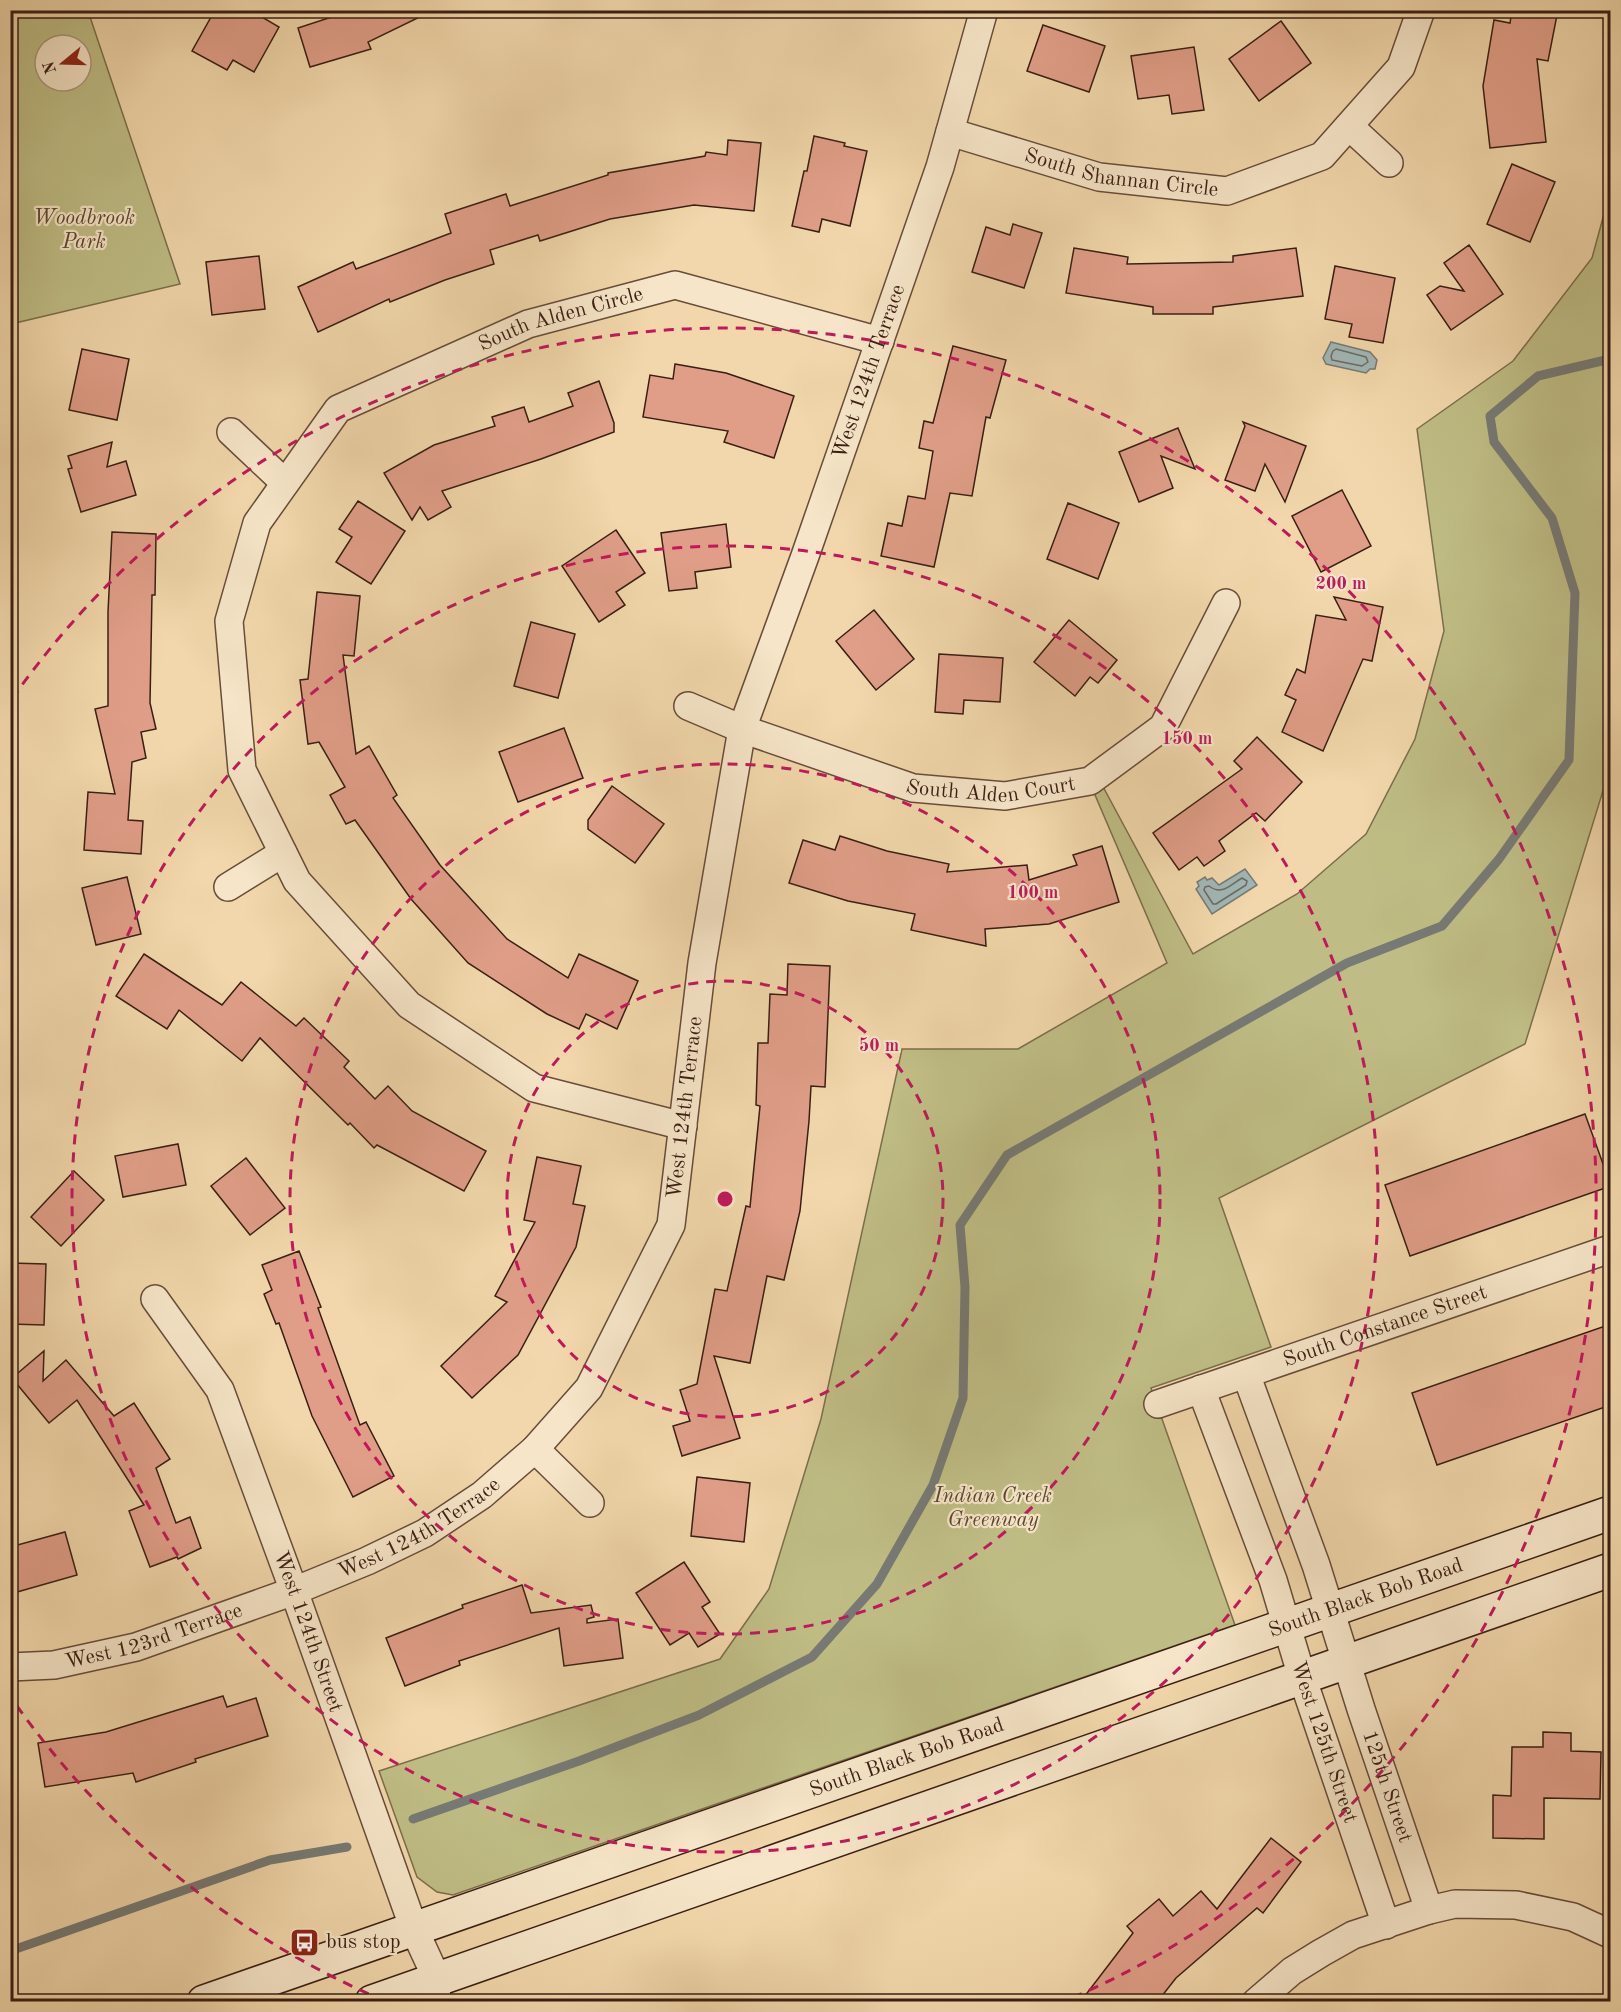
<svg xmlns="http://www.w3.org/2000/svg" width="1621" height="2012" font-family="'Old Standard TT',serif">
	<rect width="100%" height="100%" fill="#f1d7ab"/>
	<filter id="stains"><feTurbulence type="fractalNoise" baseFrequency=".00333" numOctaves="4"/><feColorMatrix values="0 0 0 0 .2 0 0 0 0 .09 0 0 0 0 .02 0 0 0 .5 -.17"/></filter>
	<radialGradient id="worn" r=".72"><stop offset=".6" stop-color="#630" stop-opacity="0"/><stop offset="1" stop-color="#630" stop-opacity=".3"/></radialGradient>
	<g fill="#bfbd85" stroke="#7c6e4c" stroke-width="1.5" fill-rule="evenodd">
		<path d="M 10,11 L 88,11 L 180,284 L 11,324 ZM 45,45 L 81,45 L 81,81 L 45,81 Z"/>
		<polygon points="1610,192 1610,768 1525,1044 1219,1198 1271,1347 1151,1388 1235,1625 453,1895 437,1892 417,1877 379,1771 720,1659 769,1589 821,1419 902,1049 1018,1049 1167,963 1092,788 1101,783 1193,954 1297,894 1366,834 1415,739 1444,631 1417,429 1513,361 1592,258"/>
	</g>
	<g fill="#a0b7b5" stroke="#777a75" stroke-width="1.5">
		<polygon points="1331,342 1370,352 1377,360 1375,369 1370,369 1366,373 1326,364 1323,358"/>
		<polygon points="1245,869 1257,885 1212,914 1196,889 1199,886 1197,882 1205,877 1207,880 1212,878 1219,885"/>
	</g>
	<g fill="none" stroke-linecap="round" stroke-linejoin="round">
		<g stroke="#6d6a64" stroke-width="1.5">
			<polygon points="1336,349 1366,357 1368,362 1362,366 1332,360 1331,356 1333,351"/>
			<path d="M 1242,878 L 1247,881 L 1246,885 L 1216,904 L 1213,904 L 1204,890 L 1205,887 L 1209,886 C 1222,896 1230,885 1242,878 Z"/>
		</g>
		<g stroke="#777a75" stroke-width="9">
			<polyline points="413,1819 579,1761 699,1715 812,1657 877,1584 933,1485 963,1398 965,1287 960,1225 1007,1155 1347,963 1442,926 1499,859 1569,760 1575,593 1552,518 1494,442 1490,416 1538,376 1610,359"/>
			<polyline points="10,1951 270,1860 347,1847"/>
		</g>
	</g>
	<g fill="#e09e88" stroke="#3a1e14" stroke-width="1.5">
		<polygon points="215,10 250,10 279,27 254,72 233,60 227,70 192,51"/>
		<polygon points="353,10 434,10 368,42 371,49 310,67 298,28"/>
		<polygon points="1512,10 1558,10 1548,61 1537,59 1546,142 1490,148 1483,86 1494,20 1510,23"/>
		<polygon points="1281,21 1311,63 1259,101 1229,59"/>
		<polygon points="1043,25 1105,46 1089,92 1027,71"/>
		<polygon points="1194,47 1204,110 1172,114 1169,95 1138,99 1131,56"/>
		<polygon points="814,136 845,143 844,146 867,151 850,226 822,219 819,232 792,226 804,171 807,171"/>
		<polygon points="728,140 761,143 754,211 694,205 610,219 540,241 538,235 490,250 494,264 445,280 390,302 389,299 318,332 298,287 353,262 356,269 451,233 445,214 506,194 510,206 608,175 608,173 705,156 706,152 727,155"/>
		<polygon points="1512,164 1555,182 1530,242 1487,224"/>
		<polygon points="1013,224 1042,233 1024,288 972,272 986,227 1010,235"/>
		<polygon points="1469,245 1503,294 1451,330 1427,295 1440,286 1464,291 1444,263"/>
		<polygon points="1074,248 1128,257 1127,264 1233,262 1233,256 1296,248 1303,296 1213,307 1213,314 1153,314 1153,307 1066,293"/>
		<polygon points="259,256 265,309 212,315 206,262"/>
		<polygon points="1335,266 1395,278 1383,343 1349,337 1352,324 1325,319"/>
		<polygon points="953,346 1006,360 990,418 986,417 972,496 950,493 934,567 881,556 888,523 902,526 908,496 925,499 933,451 919,448 924,421 933,423"/>
		<polygon points="82,349 129,359 117,420 69,410"/>
		<polygon points="675,364 726,373 794,396 774,458 724,442 728,431 643,417 650,375 673,379"/>
		<polygon points="599,381 614,423 614,432 541,459 442,491 451,507 428,520 420,507 412,520 384,473 434,445 495,426 492,417 524,407 529,422 573,406 568,393"/>
		<polygon points="1243,422 1306,446 1285,502 1265,464 1255,491 1225,480 1245,426"/>
		<polygon points="1178,428 1195,469 1161,456 1173,488 1139,502 1119,452"/>
		<polygon points="112,442 107,467 126,461 136,495 81,512 68,469 72,468 68,456"/>
		<polygon points="1342,490 1371,546 1321,572 1292,516"/>
		<polygon points="358,501 405,531 371,584 336,562 352,537 339,529"/>
		<polygon points="1068,503 1119,523 1098,579 1047,559"/>
		<polygon points="726,524 731,567 695,572 697,588 669,591 661,533"/>
		<polygon points="616,530 645,573 616,592 625,605 599,622 562,566"/>
		<polygon points="112,532 156,534 155,595 152,595 150,703 156,729 141,732 146,758 132,762 128,820 143,821 141,854 84,850 88,792 115,794 95,709 108,706 108,612"/>
		<polygon points="317,592 360,596 354,656 343,655 356,754 369,746 397,795 393,798 440,865 507,939 568,978 579,954 638,981 617,1029 586,1014 579,1029 547,1014 468,963 411,899 355,820 346,824 330,795 345,787 319,742 308,744 300,680 308,679"/>
		<polygon points="1334,597 1383,607 1372,661 1363,659 1323,751 1282,732 1296,700 1285,695 1297,669 1305,673 1316,615 1346,620"/>
		<polygon points="874,610 914,659 876,690 836,641"/>
		<polygon points="1069,620 1117,660 1098,683 1090,677 1075,696 1034,662"/>
		<polygon points="531,622 575,634 558,698 514,686"/>
		<polygon points="939,654 1003,658 1000,702 964,700 963,714 935,712"/>
		<polygon points="564,728 583,778 518,802 499,752"/>
		<polygon points="1257,737 1302,782 1265,821 1256,813 1219,841 1225,851 1204,866 1197,857 1179,870 1153,833 1242,769 1234,761"/>
		<polygon points="612,786 664,824 635,863 588,829 588,820"/>
		<polygon points="840,836 887,851 949,864 947,872 1027,865 1029,880 1077,865 1073,855 1102,846 1119,902 1049,924 985,929 986,946 911,930 915,914 848,901 789,883 803,840 835,850"/>
		<polygon points="127,877 141,934 96,945 82,888"/>
		<polygon points="144,954 222,1005 241,982 296,1026 304,1018 349,1061 344,1067 375,1099 388,1086 412,1111 486,1151 464,1191 377,1145 374,1148 350,1123 348,1125 260,1038 242,1061 179,1010 167,1029 116,996"/>
		<polygon points="788,964 830,966 825,1087 811,1086 809,1121 800,1211 784,1280 767,1276 750,1363 714,1356 740,1438 682,1456 673,1426 690,1421 680,1390 697,1384 715,1289 727,1291 746,1206 750,1207 760,1106 756,1105 758,1043 768,1043 770,994 787,995"/>
		<polygon points="1585,1114 1611,1186 1410,1256 1385,1185"/>
		<polygon points="178,1144 186,1185 123,1197 115,1156"/>
		<polygon points="537,1157 581,1166 573,1204 585,1206 576,1247 518,1355 472,1398 441,1366 507,1302 495,1296 535,1222 524,1220"/>
		<polygon points="246,1158 285,1208 250,1235 211,1186"/>
		<polygon points="74,1171 104,1200 61,1246 31,1217"/>
		<polygon points="299,1251 321,1307 318,1308 360,1425 366,1422 394,1476 353,1497 312,1416 279,1323 276,1324 264,1294 272,1290 262,1265"/>
		<polygon points="10,1263 46,1264 44,1325 10,1324"/>
		<polygon points="1611,1324 1611,1405 1437,1465 1412,1393"/>
		<polygon points="44,1351 43,1381 66,1360 114,1416 134,1403 170,1459 156,1468 176,1523 190,1517 201,1548 178,1559 177,1557 150,1567 129,1511 144,1505 77,1400 49,1423 12,1378"/>
		<polygon points="697,1477 750,1483 744,1542 691,1536"/>
		<polygon points="65,1532 77,1575 17,1592 10,1569 10,1547"/>
		<polygon points="684,1562 710,1602 702,1607 720,1634 698,1647 689,1633 670,1645 636,1593"/>
		<polygon points="522,1585 531,1613 591,1605 594,1617 587,1619 587,1623 618,1619 623,1658 564,1666 559,1628 459,1661 460,1665 405,1686 386,1638 463,1608 462,1605"/>
		<polygon points="223,1696 227,1707 256,1698 268,1736 195,1759 196,1762 136,1782 133,1773 45,1787 38,1743 106,1732"/>
		<polygon points="1543,1732 1571,1733 1571,1751 1601,1752 1600,1799 1544,1798 1544,1839 1493,1838 1493,1795 1511,1796 1512,1747 1543,1747"/>
		<polygon points="1271,1838 1301,1862 1263,1913 1257,1908 1176,1978 1158,2001 1081,2001 1133,1933 1127,1926 1159,1899 1173,1916 1201,1891 1217,1909"/>
	</g>
	<g fill="none" stroke-linecap="round" stroke-linejoin="round">
		<defs>
			<polyline id="service" points="437,1979 446,2002"/>
			<g id="minor">
				<polyline points="1349,126 1389,163"/>
				<path id="s1" d="M 950,132 L 1099,177 L 1227,191 L 1322,156 L 1401,67 L 1421,10"/>
				<polyline points="231,432 285,483"/>
				<path id="s2" d="M 688,706 L 742,729 L 913,788 L 1005,796 L 1090,781 L 1163,727 L 1226,603"/>
				<polyline points="228,887 283,853"/>
				<path id="s3" d="M 683,1126 L 534,1088 L 409,1005 L 297,881 L 242,770 L 229,621 L 257,523 L 338,409 L 528,324 L 675,285 L 880,341"/>
				<path id="s4" d="M 155,1299 L 220,1390 L 294,1591 L 414,1929 L 437,1979"/>
				<path id="s5" d="M 1246,1374 L 1316,1565 L 1361,1709 L 1429,1910"/>
				<path id="s6" d="M 1201,1389 L 1273,1580 L 1302,1677 L 1386,1925"/>
				<path id="s7" d="M 1158,1404 L 1610,1249"/>
				<polyline points="535,1449 590,1503"/>
				<path id="s8" d="M 10,1667 L 54,1665 L 136,1647 L 294,1591 L 367,1561 L 425,1533 L 482,1495 L 535,1449 L 589,1388 L 671,1225 L 702,963 L 742,729 L 805,556 L 940,167 L 984,10"/>
				<polyline points="1256,2002 1292,1971 1321,1953 1353,1935 1429,1910 1455,1904 1516,1905 1573,1917 1610,1934"/>
			</g>
			<g id="secondary">
				<path id="s9" d="M 204,2002 L 1610,1513"/>
				<polyline points="372,2002 1610,1570"/>
			</g>
		</defs>
		<use href="#service" stroke="#684c3a" stroke-width="16"/>
		<use href="#minor" stroke="#684c3a" stroke-width="30"/>
		<use href="#secondary" stroke="#3a1e14" stroke-width="36"/>
		<use href="#service" stroke="#f6e5c8" stroke-width="14"/>
		<use href="#minor" stroke="#f6e5c8" stroke-width="27"/>
		<use href="#secondary" stroke="#f6e5c8" stroke-width="33"/>
	</g>
	<g fill="none" stroke="#c2185b" stroke-width="3" stroke-dasharray="10 8">
		<circle cx="725" cy="1199" r="218"/>
		<circle cx="725" cy="1199" r="435"/>
		<circle cx="725" cy="1199" r="653"/>
		<path d="M385 2001A871 871 0 0 1 12 1699M12 699A871 871 0 1 1 1065 2001"/>
	</g>
	<defs>
		<symbol id="bus-square" viewBox="-11 -11 22 22"><rect x="-9" y="-9" width="18" height="18" rx="4" fill="#8f2418" stroke="#f6e5c8"/><path d="M-5-6H5V4H4V6H2V4H-2V6H-4V4H-5ZM-3.5-4V0h7V-4ZM-3.5 1.2v1.5H-2V1.2ZM2 1.2v1.5H3.5V1.2Z" fill="#fff"/></symbol>
	</defs>
	<g fill-rule="evenodd">
		<use href="#bus-square" x="288" y="1926" width="33" height="33"/>
	</g>
	<g text-anchor="middle" dominant-baseline="central" stroke-width="4.5" stroke-linejoin="round" paint-order="stroke">
		<g font-size="21" fill="#3a1e14" stroke="#f6e5c8">
			<text stroke="none"><textPath href="#s1" startOffset="177">South Shannan Circle</textPath></text>
			<text stroke="none"><textPath href="#s3" startOffset="1227">South Alden Circle</textPath></text>
			<text stroke="none"><textPath href="#s8" startOffset="1722">West 124th Terrace</textPath></text>
			<text stroke="none"><textPath href="#s2" startOffset="318">South Alden Court</textPath></text>
			<text stroke="none"><textPath href="#s8" startOffset="960">West 124th Terrace</textPath></text>
			<text stroke="none"><textPath href="#s7" startOffset="240">South Constance Street</textPath></text>
			<text stroke="none"><textPath href="#s8" startOffset="436">West 124th Terrace</textPath></text>
			<text stroke="none"><textPath href="#s9" startOffset="1230">South Black Bob Road</textPath></text>
			<text stroke="none"><textPath href="#s4" startOffset="369">West 124th Street</textPath></text>
			<text stroke="none"><textPath href="#s8" startOffset="148">West 123rd Terrace</textPath></text>
			<text stroke="none"><textPath href="#s6" startOffset="374">West 125th Street</textPath></text>
			<text stroke="none"><textPath href="#s9" startOffset="744">South Black Bob Road</textPath></text>
			<text stroke="none"><textPath href="#s5" startOffset="436">125th Street</textPath></text>
		</g>
		<g font-size="21" font-style="italic" fill="#5b4630" stroke="#f6e5c8">
			<text x="84" y="218">Woodbrook<tspan x="84" dy="24">Park</tspan></text>
			<text x="993" y="1496">Indian Creek<tspan x="993" dy="24">Greenway</tspan></text>
		</g>
		<g font-size="21" fill="#3a1e14" stroke="#f6e5c8" text-anchor="start">
			<text x="326" y="1942">bus stop</text>
		</g>
	</g>
	<circle cx="725" cy="1199" r="9" fill="#c2185b" stroke="#f6e5c8" stroke-width="3"/>
	<g font-size="18" text-anchor="middle" font-weight="bold" fill="#c2185b" stroke="#f6e5c8" stroke-width="4.5" stroke-linejoin="round" paint-order="stroke">
		<text x="1341" y="589">200 m</text>
		<text x="1187" y="744">150 m</text>
		<text x="1033" y="898">100 m</text>
		<text x="879" y="1051">50 m</text>
	</g>
	<rect width="1621" height="2012" fill="none" stroke="#f1d7ab" stroke-width="36"/>
	<rect x="12" y="12" width="1597" height="1988" fill="none" stroke="#3a1e14" stroke-width="3"/>
	<rect x="18" y="18" width="1585" height="1976" fill="none" stroke="#3a1e14" stroke-width="1.5"/>
	<g transform="translate(63 63) rotate(251)"><circle r="28" fill="#f6e5c8" stroke="#ab9580" stroke-width="1.5"/>
	<path d="M0-4.5L10 22L0 15L-10 22Z" fill="#8f2418"/>
	<text y="-9" font-size="16" font-weight="bold" text-anchor="middle" fill="#3a1e14">N</text>
	</g>
	<rect width="100%" height="100%" filter="url(#stains)"/>
	<rect width="100%" height="100%" fill="url(#worn)"/>
</svg>
